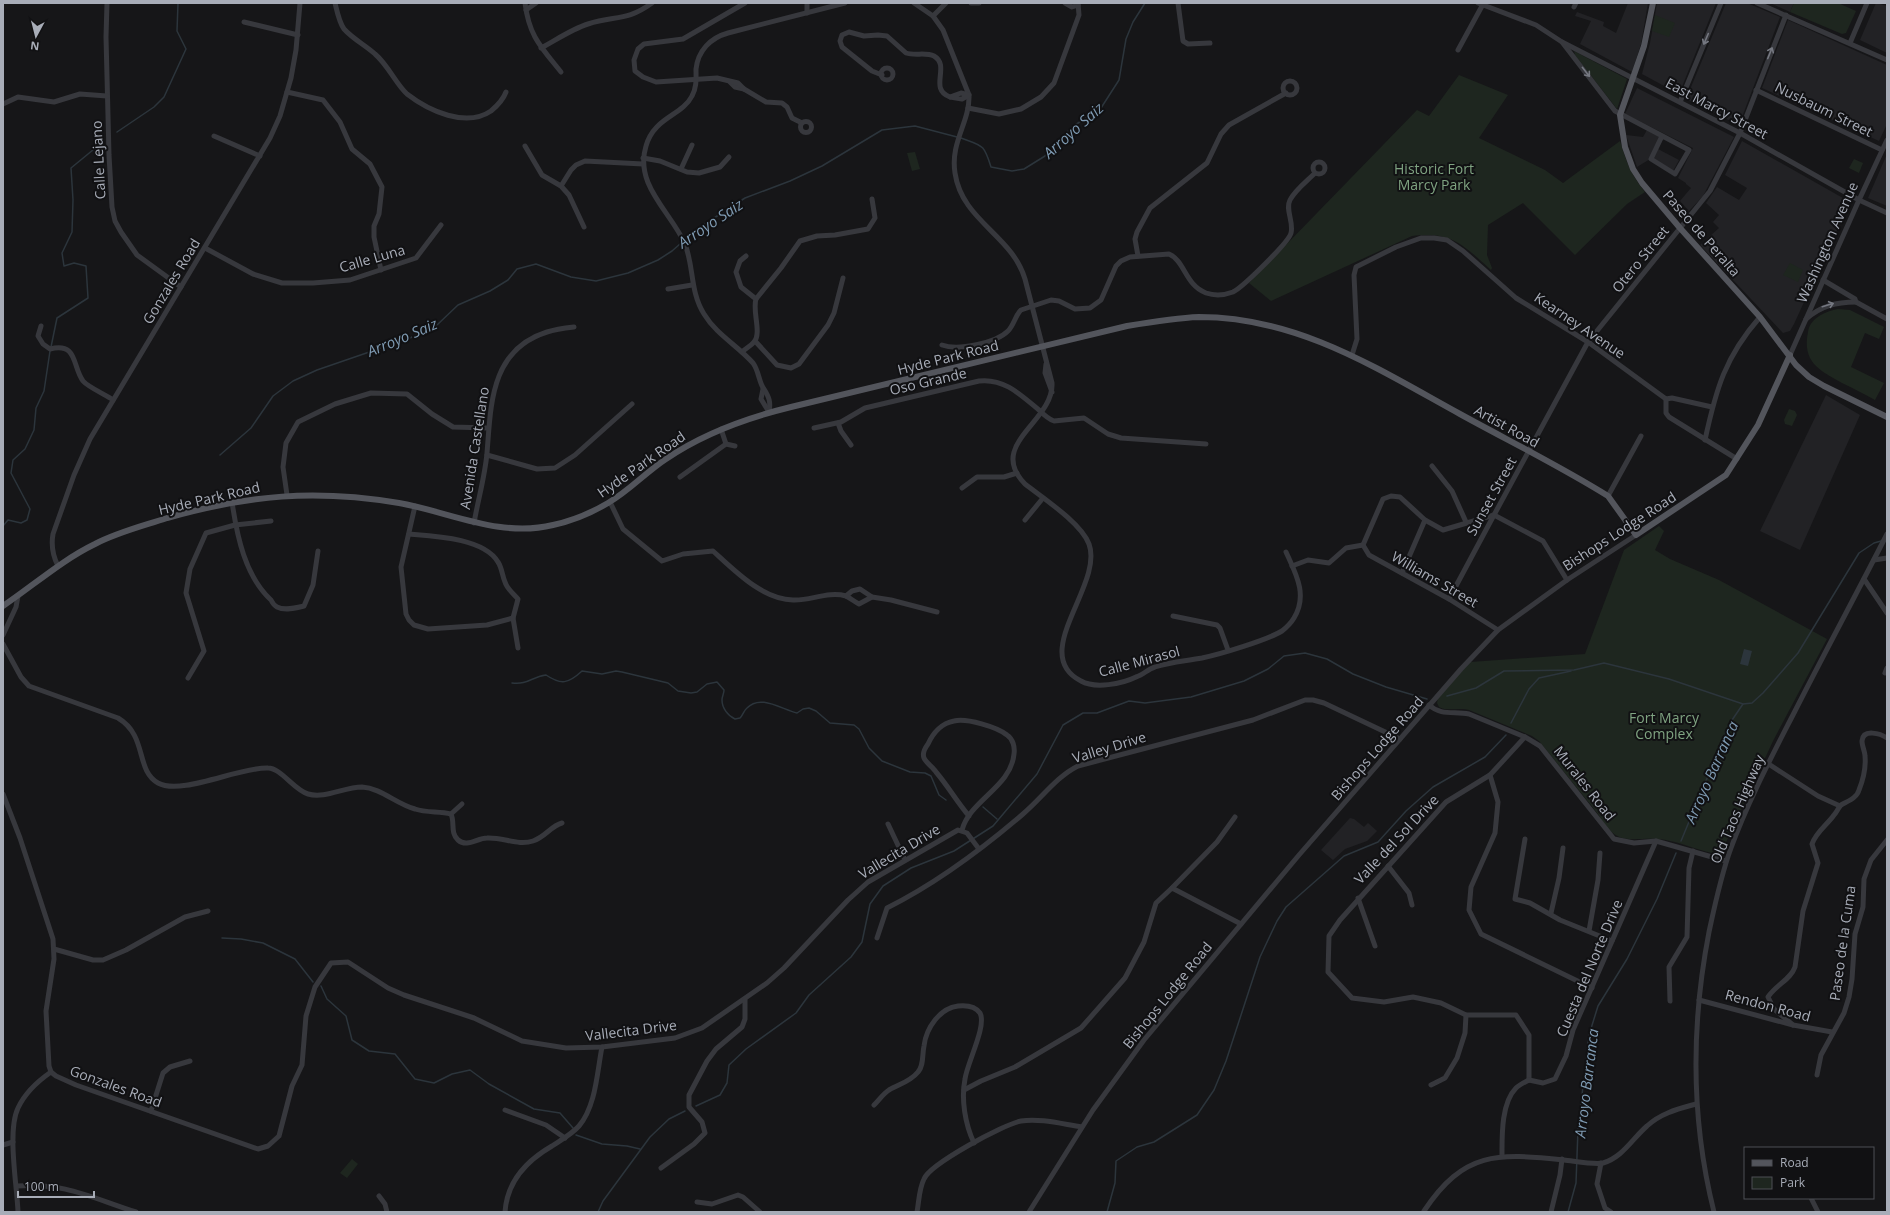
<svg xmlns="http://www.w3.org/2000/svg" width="1890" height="1215" font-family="'Open Sans',sans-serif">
	<rect width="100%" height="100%" fill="#161618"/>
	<g fill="#222225">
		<polygon points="1628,3 1648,3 1641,44 1632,72 1580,44 1591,21 1575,16 1577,12 1604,22 1603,26 1616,33"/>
		<polygon points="1657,3 1716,3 1679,94 1642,74 1650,43"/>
		<polygon points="1726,3 1747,3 1780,17 1739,125 1686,99"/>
		<polygon points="1770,3 1794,3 1790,12"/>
		<polygon points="1876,3 1887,6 1887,53 1860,40"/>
		<polygon points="1788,20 1887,65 1887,124 1879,141 1762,88"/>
		<polygon points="1637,88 1734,137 1703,196 1689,211 1680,201 1691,188 1686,184 1686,183 1678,178 1693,148 1625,114"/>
		<polygon points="1647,130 1660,137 1650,159 1637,167 1626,135 1643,137"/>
		<polygon points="1742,141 1850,202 1794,324 1790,331 1783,333 1700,245 1719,228 1713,222 1719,215 1706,203 1717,187 1739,200 1747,188 1725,175"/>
		<polygon points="1658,149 1679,160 1673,171 1653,160"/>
		<polygon points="1887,154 1887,206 1868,198"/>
		<polygon points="1826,395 1860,415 1800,550 1760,531"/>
		<polygon points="1350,818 1354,819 1364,827 1368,823 1377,831 1367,841 1345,849 1333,860 1321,850"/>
	</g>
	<g fill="#1e261f">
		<polygon points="1794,3 1838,3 1856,11 1846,33 1842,34 1790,12"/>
		<polygon points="1655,15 1675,23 1669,37 1652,31"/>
		<polygon points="1574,51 1627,79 1617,109 1575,55"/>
		<path d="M 1459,75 L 1508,95 L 1479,138 L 1545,170 L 1563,183 L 1620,141 C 1627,163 1630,173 1645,192 L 1627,204 L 1575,255 L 1523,203 L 1488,225 L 1487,255 L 1492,268 L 1491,270 C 1463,245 1452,231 1412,236 L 1271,301 L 1249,283 L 1417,110 L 1429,116 Z"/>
		<polygon points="915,152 920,169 912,171 907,153"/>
		<polygon points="1854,159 1863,163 1859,173 1849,168"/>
		<polygon points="1790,263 1803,270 1798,282 1783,275"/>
		<path d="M 1838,309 L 1850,310 L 1884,327 L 1879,339 L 1865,333 L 1851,367 L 1884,383 L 1875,400 C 1864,394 1853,388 1842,383 C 1819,370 1802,362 1808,332 C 1810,318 1826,311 1838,309 Z"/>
		<polygon points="1789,409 1795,411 1797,415 1792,426 1785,424 1784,420"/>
		<path d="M 1659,526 L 1664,531 L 1655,550 L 1670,559 L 1719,580 L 1827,639 L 1773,741 L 1722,851 L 1718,854 C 1702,852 1686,844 1670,841 C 1637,833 1619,853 1598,814 L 1539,741 L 1532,736 L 1469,710 C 1459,707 1448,712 1439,707 L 1437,703 L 1438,698 L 1470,662 L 1585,654 L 1624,550 Z"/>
		<polygon points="352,1159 358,1164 347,1178 340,1173"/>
	</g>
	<polygon fill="#2c353c" points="1744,649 1752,651 1748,666 1740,664"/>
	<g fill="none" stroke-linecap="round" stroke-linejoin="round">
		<g stroke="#2c353c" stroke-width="1.5">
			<polyline points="117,132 154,107 164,97 186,49 177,31 178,3"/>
			<path d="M 961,138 C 983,146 984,144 991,167 L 1012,171 L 1024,169 L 1045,156 L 1072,127 L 1101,108 L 1119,80 L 1126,39 L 1133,22 L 1145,3"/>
			<polyline points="51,347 57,318 88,298 86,266 74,263 64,266 62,253 72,232 73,200 71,168 99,145"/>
			<polyline points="220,455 251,428 273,396 293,381 317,370 410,338 437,325 458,305 490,291 508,280 517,269 536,264 571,277 596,281 628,273 658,260 672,251 697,229 745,198 790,181 822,166 882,130 915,126 957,137"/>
			<polyline points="3,526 8,520 21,523 27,520 30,509 11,473 13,460 25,449 34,430 36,408 44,391 50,351"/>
			<path d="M 512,683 C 528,685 531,677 546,675 C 561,685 568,684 582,671 L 602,674 L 616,671 L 622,672 L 668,683 L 678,691 L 691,693 L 697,692 L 707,684 L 717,682 L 724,690 C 724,694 722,696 722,700 C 722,708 728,716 735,719 L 740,718 C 743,715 744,710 747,708 C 760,694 781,709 797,713 L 803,709 L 809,708 L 816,711 L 830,723 L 854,725 L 859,729 L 869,748 L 882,761 L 910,772 L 925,773 L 931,776 L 939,795 L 946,800"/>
			<polyline points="1447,696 1476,688 1504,671 1574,670 1604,663 1669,679 1743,704 1752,703 1763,693 1798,653 1859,553 1874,543 1881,541"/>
			<polyline points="1511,723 1529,689 1539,678 1571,671"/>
			<polyline points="983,807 997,819"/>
			<polyline points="1681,841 1730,723 1743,704"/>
			<polyline points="222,938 241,939 263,943 295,959 313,982"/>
			<polyline points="321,986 327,999 346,1016 352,1040 369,1051 395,1054 415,1079 434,1083 452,1074 470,1070 489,1084 534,1109 560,1113 573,1128"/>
			<polyline points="696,1106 720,1095 727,1083 729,1065 746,1049 796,1013 809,995 851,957 862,942 870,904 883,886 911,868 954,851 993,826 1037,774 1063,725 1083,713 1097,713 1129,701 1145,703 1191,697 1244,681 1268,669 1284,656 1305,653 1327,659 1353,674 1386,687 1427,699"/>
			<polyline points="576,1135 602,1144 627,1146 640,1149"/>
			<polyline points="598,1212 603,1201 650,1137 669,1119 685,1111"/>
			<polyline points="1107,1212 1115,1183 1116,1161 1137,1147 1154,1142 1197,1115 1214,1090 1226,1061 1260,957 1277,921 1286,907 1344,856 1378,842 1406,811 1433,787 1485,757 1506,735"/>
			<polyline points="1568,1212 1576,1183 1578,1129 1589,1035 1598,1006 1627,959 1657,899 1676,853"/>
		</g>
		<g stroke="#37383d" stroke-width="5">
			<polyline points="107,3 106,37 109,155 112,207 115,221 121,232 137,255 181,287"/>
			<path d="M 335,3 C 337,11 339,22 344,29 C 353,39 365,45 375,54 C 388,65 396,84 407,94 C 429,111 466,128 491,111 C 497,106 503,100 506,92"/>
			<path d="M 525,3 C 529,36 541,47 561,72"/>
			<path d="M 914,3 L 933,16 L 943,30 L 969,95 C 970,122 950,142 955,173 C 962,221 1012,235 1025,279 L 1052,383 C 1054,422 986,444 1025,484 C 1043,498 1081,523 1089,544 C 1104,585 1028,654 1081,681 C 1095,689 1122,684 1136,677 C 1143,675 1148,669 1155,667 C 1170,662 1186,661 1202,658 C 1221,654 1267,640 1282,631 C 1287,627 1291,623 1294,618 C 1308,595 1296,574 1286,552"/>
			<polyline points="971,3 979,3"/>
			<polyline points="1065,3 1072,7 1078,5"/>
			<polyline points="1178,3 1183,41 1188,44 1210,43"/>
			<polyline points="1478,3 1536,25 1562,42 1615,111 1689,150 1675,174 1651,159 1662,136"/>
			<polyline points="1757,3 1887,60"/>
			<polyline points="1574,7 1576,3"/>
			<polyline points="526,10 536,3"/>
			<polyline points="807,13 807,3"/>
			<polyline points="933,16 946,3"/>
			<polyline points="244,22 298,35"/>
			<polyline points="1562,42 1740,133 1859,200 1887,213"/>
			<polyline points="1850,43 1867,3"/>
			<path d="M 541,48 C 556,40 572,29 588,24 C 615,15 626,22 652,3"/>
			<polyline points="1458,50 1482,6"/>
			<circle cx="887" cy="74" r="6"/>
			<path d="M 882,75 L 872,71 L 842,47 L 840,41 L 842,35 L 849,32 L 864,36 L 878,35 L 887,36 L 906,53 C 915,56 926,52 934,56 C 951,66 928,89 950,97"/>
			<circle cx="1290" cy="88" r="7"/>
			<polyline points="730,82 735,87 744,89 766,102 782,103 787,107 792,118 802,123"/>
			<polyline points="744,89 738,83 717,78 656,82 643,77 635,71 634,60 638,49 644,44 683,39 745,3"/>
			<polyline points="1756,90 1882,150"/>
			<polyline points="287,92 323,100 340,122 352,149 370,164 382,187 379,214 374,226 374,237 381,270"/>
			<polygon points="961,93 969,95 962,99 950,97"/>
			<polyline points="1680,102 1721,3"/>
			<polyline points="3,104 18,97 54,102 80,94 107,96"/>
			<polyline points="968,108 999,114 1021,109 1041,97 1054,83 1079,15 1078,3"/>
			<circle cx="806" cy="127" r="5.5"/>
			<polyline points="214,136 260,156"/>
			<polyline points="525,146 542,175 561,186 569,195 584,227"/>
			<polyline points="643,158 660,161 687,172 699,173 720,167 729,157"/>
			<circle cx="1319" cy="168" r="6"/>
			<polyline points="681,169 692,145"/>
			<polyline points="561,186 571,170 576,165 585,161 643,164"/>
			<polyline points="205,248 253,274 282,283 313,283 350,280 416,258 441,225"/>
			<polyline points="746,256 740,261 736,272 741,287 756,299"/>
			<polyline points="1138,256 1135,239 1137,232 1150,208 1207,163 1221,134 1229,125 1286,93"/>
			<polyline points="1823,280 1855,299 1856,302 1887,319"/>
			<polyline points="668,289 692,285"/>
			<path d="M 1806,319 C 1821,306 1836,302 1856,302"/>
			<path d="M 41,326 L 38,336 L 43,344 L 50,349 C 78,342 72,366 83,381 C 88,387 106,395 113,400"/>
			<polyline points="755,341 777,365 791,368 799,364 828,325 834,313 843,278"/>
			<path d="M 942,345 C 958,351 996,343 1008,331 C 1014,325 1015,316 1021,310 L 1051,300 L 1059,301 L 1075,309 L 1090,308 L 1101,300 L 1116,266 L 1121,261 L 1130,257 L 1169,254 C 1185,261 1185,285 1206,293 C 1215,296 1225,295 1233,292 C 1243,287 1289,242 1291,233 C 1294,222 1285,210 1290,200 C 1295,190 1307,181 1315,173"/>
			<path d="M 742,352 C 746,348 751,346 754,342 C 762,333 752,311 756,299 L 781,268 L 800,241 L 817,236 L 835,235 L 868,229 L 875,218 L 872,199"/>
			<polyline points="1352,355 1357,339 1354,275 1356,267 1396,247 1421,238 1434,238 1447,240 1463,251 1516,298 1588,342 1666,399 1672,398 1712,407"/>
			<polyline points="1790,355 1859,200 1887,140"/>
			<polyline points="1046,364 1045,373 1052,392"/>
			<polyline points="763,389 761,399 769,412"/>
			<polyline points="1666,399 1666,413 1669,417 1737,459"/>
			<path d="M 769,412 C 771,402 769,397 764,389 C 759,383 759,371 753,363 C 738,346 716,334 704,314 C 690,292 694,267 685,244 C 671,212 634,185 646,146 C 654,117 682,116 692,96 C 697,87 696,78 696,69 C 698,51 710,38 728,33 L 845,3"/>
			<polyline points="838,423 841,431 851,445"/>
			<path d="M 814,428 L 841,422 L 865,408 L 979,381 C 1004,378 1021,395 1039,410 C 1043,414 1048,419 1054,421 L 1084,418 L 1108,434 L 1121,438 L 1206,444"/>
			<polyline points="721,429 726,444"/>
			<path d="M 1705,440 C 1716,389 1725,357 1760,317"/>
			<polyline points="487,455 537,469 555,468 575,455 632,404"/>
			<polyline points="1432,466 1452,491 1466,522"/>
			<polyline points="680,477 726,444 735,446"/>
			<polyline points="962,488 977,477 1004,477 1017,473"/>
			<polyline points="287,495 283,467 286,443 298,422 335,404 371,393 407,394 432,414 453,427 488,428"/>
			<polyline points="1608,496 1641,436"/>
			<path d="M 232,502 C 237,536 245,576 271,600 C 272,602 275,606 277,607 C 285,611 296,608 304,606 L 313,585 L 318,551"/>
			<path d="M 610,502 L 623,529 L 662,561 L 683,554 L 713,551 C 735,571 762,599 793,600 C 810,601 828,591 846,596 C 850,598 855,602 859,604 L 872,597"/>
			<polyline points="415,506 401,567 406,614 409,620 414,625 428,629 487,625 513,618"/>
			<polyline points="1025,520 1043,498"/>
			<path d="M 474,523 C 478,500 485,476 487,453 C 491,405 490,350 547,332 C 556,329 565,328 574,327"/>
			<path d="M 409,534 C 434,536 484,538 498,562 C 502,568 502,575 505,582 C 507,589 514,594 518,599 L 513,618 L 518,648"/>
			<polyline points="1363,545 1383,499 1391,496 1400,497 1425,520 1443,530 1494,515 1543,541 1567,580"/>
			<polyline points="1363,545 1369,555 1449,599 1498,630"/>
			<polyline points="1874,560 1887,558"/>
			<path d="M 58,566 C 53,556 51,545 53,534 L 74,475 L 90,439 L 270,138 L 280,116 L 291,78 L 296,50 L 300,3"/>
			<polyline points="1292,566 1308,560 1329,563 1346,548 1363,545"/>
			<polyline points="1402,573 1425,520"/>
			<polyline points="1864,579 1887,613"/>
			<polyline points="846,596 852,591 860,589 872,597 891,600 937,612"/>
			<polyline points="1449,599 1494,515 1588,342 1710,191 1740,133 1786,15"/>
			<polyline points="1173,616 1217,625 1220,628 1228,650"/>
			<polyline points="3,635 16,607 18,596"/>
			<path d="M 3,644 L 21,677 L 29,686 L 118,718 C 148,736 135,770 158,783 C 181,796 239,767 268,768 C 281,768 294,790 308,794 C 325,799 344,787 362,787 C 381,788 396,804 415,809 C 427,813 439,811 451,814 C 455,822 450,833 458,840 C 467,848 477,838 487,838 C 503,837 518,846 533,841 C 545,837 551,826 562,823"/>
			<polyline points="1885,673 1887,668"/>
			<polyline points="188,678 204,651 186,593 190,569 206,533 235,525 271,521"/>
			<path d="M 1429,705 C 1441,716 1454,711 1469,714 L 1525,737 L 1540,746 L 1614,839 L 1634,843 L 1656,841 L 1726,861"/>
			<polyline points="1525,737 1490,775 1446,802 1340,920 1329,936 1328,972 1352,998 1384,1002 1413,997 1441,1003 1466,1015 1516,1015 1529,1035 1529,1080"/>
			<polyline points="1767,763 1818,796 1840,806"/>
			<polyline points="1490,775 1498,802 1495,833 1471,887 1469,910 1481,934 1592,988"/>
			<polyline points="3,794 20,838 53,939 54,959 46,1011 49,1066 51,1072 56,1076 76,1085 258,1149 268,1146 279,1136 292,1086 302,1065 306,1016 315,987 331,963 348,962 388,988 404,995 474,1018 522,1041 566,1048 602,1047 675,1038 702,1028 767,983 784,968 848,900 868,882 958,830 967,833 979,849"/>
			<polyline points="451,814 462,804"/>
			<polyline points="888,824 905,860"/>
			<path d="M 962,830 C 970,800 1011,787 1014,754 C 1015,747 1013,739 1007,735 C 997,727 967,718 954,721 C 942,723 933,733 928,744 C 925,748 922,753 924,758 C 926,763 933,767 936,772 C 948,786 957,802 969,816"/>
			<polyline points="1525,839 1515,899 1530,903 1560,920 1612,941"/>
			<polyline points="1388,866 1409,893 1412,905"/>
			<polyline points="1172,888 1217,842 1235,817"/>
			<polyline points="1358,898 1375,946"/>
			<polyline points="1551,913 1559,878 1563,848"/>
			<polyline points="1589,931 1598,880 1600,853"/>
			<path d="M 877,938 L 887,908 C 937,883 981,850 1023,814 C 1042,798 1056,777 1078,766 L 1253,720 L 1305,700 L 1313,700 L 1324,703 L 1400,739"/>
			<polyline points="54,949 93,960 103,960 126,950 185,917 208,911"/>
			<polyline points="1699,1000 1793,1025 1832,1032"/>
			<polyline points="1670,1001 1669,967 1687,937 1689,868 1693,851"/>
			<path d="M 1793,1025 L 1774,1009 L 1768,997 C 1776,985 1791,979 1795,967 L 1803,911 L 1818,863 L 1812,844 C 1816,832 1827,825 1834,815 C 1837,812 1838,808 1841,805 C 1848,801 1857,798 1859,790 C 1863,780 1866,767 1865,756 C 1865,752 1862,746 1862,741 C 1863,728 1881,734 1887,738"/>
			<polyline points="1817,1075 1821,1055 1844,1013 1849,997 1852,979 1855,934 1863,907 1864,879 1871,860 1887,840"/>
			<polyline points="1529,1080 1543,1083 1555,1079 1566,1056 1573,1030 1656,841"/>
			<polyline points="1431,1085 1445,1078 1457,1058 1465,1033 1466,1015"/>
			<polyline points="964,1090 981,1081 1015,1067 1081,1028 1125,978 1144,942 1156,903 1172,888 1241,924"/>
			<path d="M 874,1105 C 879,1100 883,1094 889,1090 C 899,1084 910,1082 918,1072 C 924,1065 922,1055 924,1046 C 926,1028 940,1008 958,1006 C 967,1005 975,1006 980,1013 C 987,1026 967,1063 965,1079 C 961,1099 965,1124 974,1143"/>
			<polyline points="505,1110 546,1125 565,1138"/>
			<polyline points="151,1111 163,1073 170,1067 190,1061"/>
			<polyline points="3,1145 13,1142"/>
			<path d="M 1502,1156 C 1502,1137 1501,1103 1516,1088 C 1519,1085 1525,1082 1529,1080"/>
			<polyline points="1601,1163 1597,1184 1605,1208 1611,1212"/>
			<polyline points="661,1168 694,1144 705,1133 702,1122 689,1107 689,1095 707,1061 716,1049 742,1027 745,1019 745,1000"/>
			<path d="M 17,1186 C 64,1182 92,1198 136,1212"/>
			<polyline points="379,1196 385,1204 387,1212"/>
			<polyline points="1811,1198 1818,1212"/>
			<polyline points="697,1202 712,1204 738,1195 743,1197 760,1212"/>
			<path d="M 1424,1211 C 1464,1151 1497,1153 1564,1160 C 1574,1161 1595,1165 1603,1163 C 1623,1157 1632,1139 1647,1126 C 1661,1113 1678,1109 1696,1104"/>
			<path d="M 18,1212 C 17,1185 7,1131 18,1108 C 25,1093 38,1081 51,1072"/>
			<path d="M 505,1212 C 507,1181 526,1161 552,1146 C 561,1140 572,1134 579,1126 C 596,1106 597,1072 602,1047"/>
			<path d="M 917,1212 C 919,1201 919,1189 924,1179 C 930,1164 1004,1124 1021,1121 C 1040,1118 1062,1124 1082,1127"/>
			<polyline points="1029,1212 1093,1110 1144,1040 1299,855 1461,669 1498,630 1567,580 1636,535"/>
			<polyline points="1551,1212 1560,1175 1562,1159"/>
			<path d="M 1714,1212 C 1691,1120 1691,1025 1709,932 C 1715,904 1721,875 1731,848 C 1748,801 1772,756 1795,711 C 1825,652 1857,593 1887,534"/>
		</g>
		<g stroke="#53555c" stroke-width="6">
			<polyline points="1653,3 1644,46 1620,115 1625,147 1633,169 1642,183 1680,228 1760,317 1796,365 1809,377 1824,386 1887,417"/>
			<path d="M 3,606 C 34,585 62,560 95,544 C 118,532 143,526 167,518 C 249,495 314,489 399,503 C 450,512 500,538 553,525 C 572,521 591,513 608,503 C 629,491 646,472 666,459 C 704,433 746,418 791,407 L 1127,326 C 1151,322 1175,318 1199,317 C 1298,317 1376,368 1460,414 C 1509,441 1560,466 1608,496 L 1636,535 L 1726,475 L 1758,425 L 1790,355"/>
		</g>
	</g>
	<defs><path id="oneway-shaft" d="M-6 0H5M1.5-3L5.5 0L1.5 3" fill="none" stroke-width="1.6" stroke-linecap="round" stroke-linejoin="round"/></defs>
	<g stroke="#757881">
		<use href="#oneway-shaft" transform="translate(1706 39) rotate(113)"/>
		<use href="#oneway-shaft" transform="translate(1770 53) rotate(-68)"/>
		<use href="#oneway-shaft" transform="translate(1586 72) rotate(52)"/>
		<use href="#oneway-shaft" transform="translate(1828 305) rotate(-17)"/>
	</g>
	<g text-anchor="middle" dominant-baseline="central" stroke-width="4" stroke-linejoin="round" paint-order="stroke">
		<g font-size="14" fill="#a8adb8" stroke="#111113">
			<text transform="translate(1717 108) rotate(28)">East Marcy Street</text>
			<text transform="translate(1824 109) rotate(26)">Nusbaum Street</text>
			<text transform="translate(98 160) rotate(-93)">Calle Lejano</text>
			<text transform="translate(1702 233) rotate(49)">Paseo de Peralta</text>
			<text transform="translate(1827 242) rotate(-66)">Washington Avenue</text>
			<text transform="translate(372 258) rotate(-16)">Calle Luna</text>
			<text transform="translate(1640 259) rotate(-51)">Otero Street</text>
			<text transform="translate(171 281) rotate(-59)">Gonzales Road</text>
			<text transform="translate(1580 325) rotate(34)">Kearney Avenue</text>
			<text transform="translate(948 357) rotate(-14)">Hyde Park Road</text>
			<text transform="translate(928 381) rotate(-13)">Oso Grande</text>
			<text transform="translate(1507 426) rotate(29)">Artist Road</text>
			<text transform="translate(474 448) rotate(-81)">Avenida Castellano</text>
			<text transform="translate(641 464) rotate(-35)">Hyde Park Road</text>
			<text transform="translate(1491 496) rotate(-61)">Sunset Street</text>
			<text transform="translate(209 498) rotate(-13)">Hyde Park Road</text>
			<text transform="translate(1619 531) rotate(-33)">Bishops Lodge Road</text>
			<text transform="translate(1435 579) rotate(30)">Williams Street</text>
			<text transform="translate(1139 661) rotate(-15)">Calle Mirasol</text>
			<text transform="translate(1109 747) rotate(-17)">Valley Drive</text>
			<text transform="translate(1377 748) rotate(-49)">Bishops Lodge Road</text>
			<text transform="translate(1585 783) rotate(52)">Murales Road</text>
			<text transform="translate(1737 809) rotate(-67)">Old Taos Highway</text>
			<text transform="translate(1396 839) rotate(-47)">Valle del Sol Drive</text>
			<text transform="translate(899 851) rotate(-31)">Vallecita Drive</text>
			<text transform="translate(1842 943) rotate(-82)">Paseo de la Cuma</text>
			<text transform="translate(1589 968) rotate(-67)">Cuesta del Norte Drive</text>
			<text transform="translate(1167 995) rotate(-51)">Bishops Lodge Road</text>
			<text transform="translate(1768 1005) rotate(15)">Rendon Road</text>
			<text transform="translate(631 1030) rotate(-7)">Vallecita Drive</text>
			<text transform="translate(116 1086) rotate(20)">Gonzales Road</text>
		</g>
		<g font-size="14" fill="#7fa381" stroke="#111113">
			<text x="1434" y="168">Historic Fort<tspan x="1434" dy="16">Marcy Park</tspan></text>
			<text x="1664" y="717">Fort Marcy<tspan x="1664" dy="16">Complex</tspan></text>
		</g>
		<g font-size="15" font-style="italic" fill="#7f9bb3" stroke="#111113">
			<text transform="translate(1073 130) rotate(-42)">Arroyo Saiz</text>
			<text transform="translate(710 223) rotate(-34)">Arroyo Saiz</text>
			<text transform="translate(402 337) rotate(-23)">Arroyo Saiz</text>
			<text transform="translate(1711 772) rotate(-66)">Arroyo Barranca</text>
			<text transform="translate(1586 1083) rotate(-83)">Arroyo Barranca</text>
		</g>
	</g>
	<rect width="1890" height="1215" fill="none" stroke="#a8adb8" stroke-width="8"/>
	<rect x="1744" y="1147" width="130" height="52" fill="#111113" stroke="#4d4f55"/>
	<rect x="1752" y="1160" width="20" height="6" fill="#53555c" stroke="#4d4f55"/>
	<text x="1780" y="1167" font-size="12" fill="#a8adb8">Road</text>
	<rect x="1752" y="1177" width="20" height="12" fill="#1e261f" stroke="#4d4f55"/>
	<text x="1780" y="1187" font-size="12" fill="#a8adb8">Park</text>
	<g transform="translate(36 36) rotate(187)" stroke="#111113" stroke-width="3" paint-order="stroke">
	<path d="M0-3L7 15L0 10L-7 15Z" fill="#a8adb8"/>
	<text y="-6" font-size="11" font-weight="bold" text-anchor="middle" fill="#a8adb8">N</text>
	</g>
	<path d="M18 1191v6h76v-6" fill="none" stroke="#a8adb8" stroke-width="2"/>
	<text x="24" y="1191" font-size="12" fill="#a8adb8" stroke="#111113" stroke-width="3" paint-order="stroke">100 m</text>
</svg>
